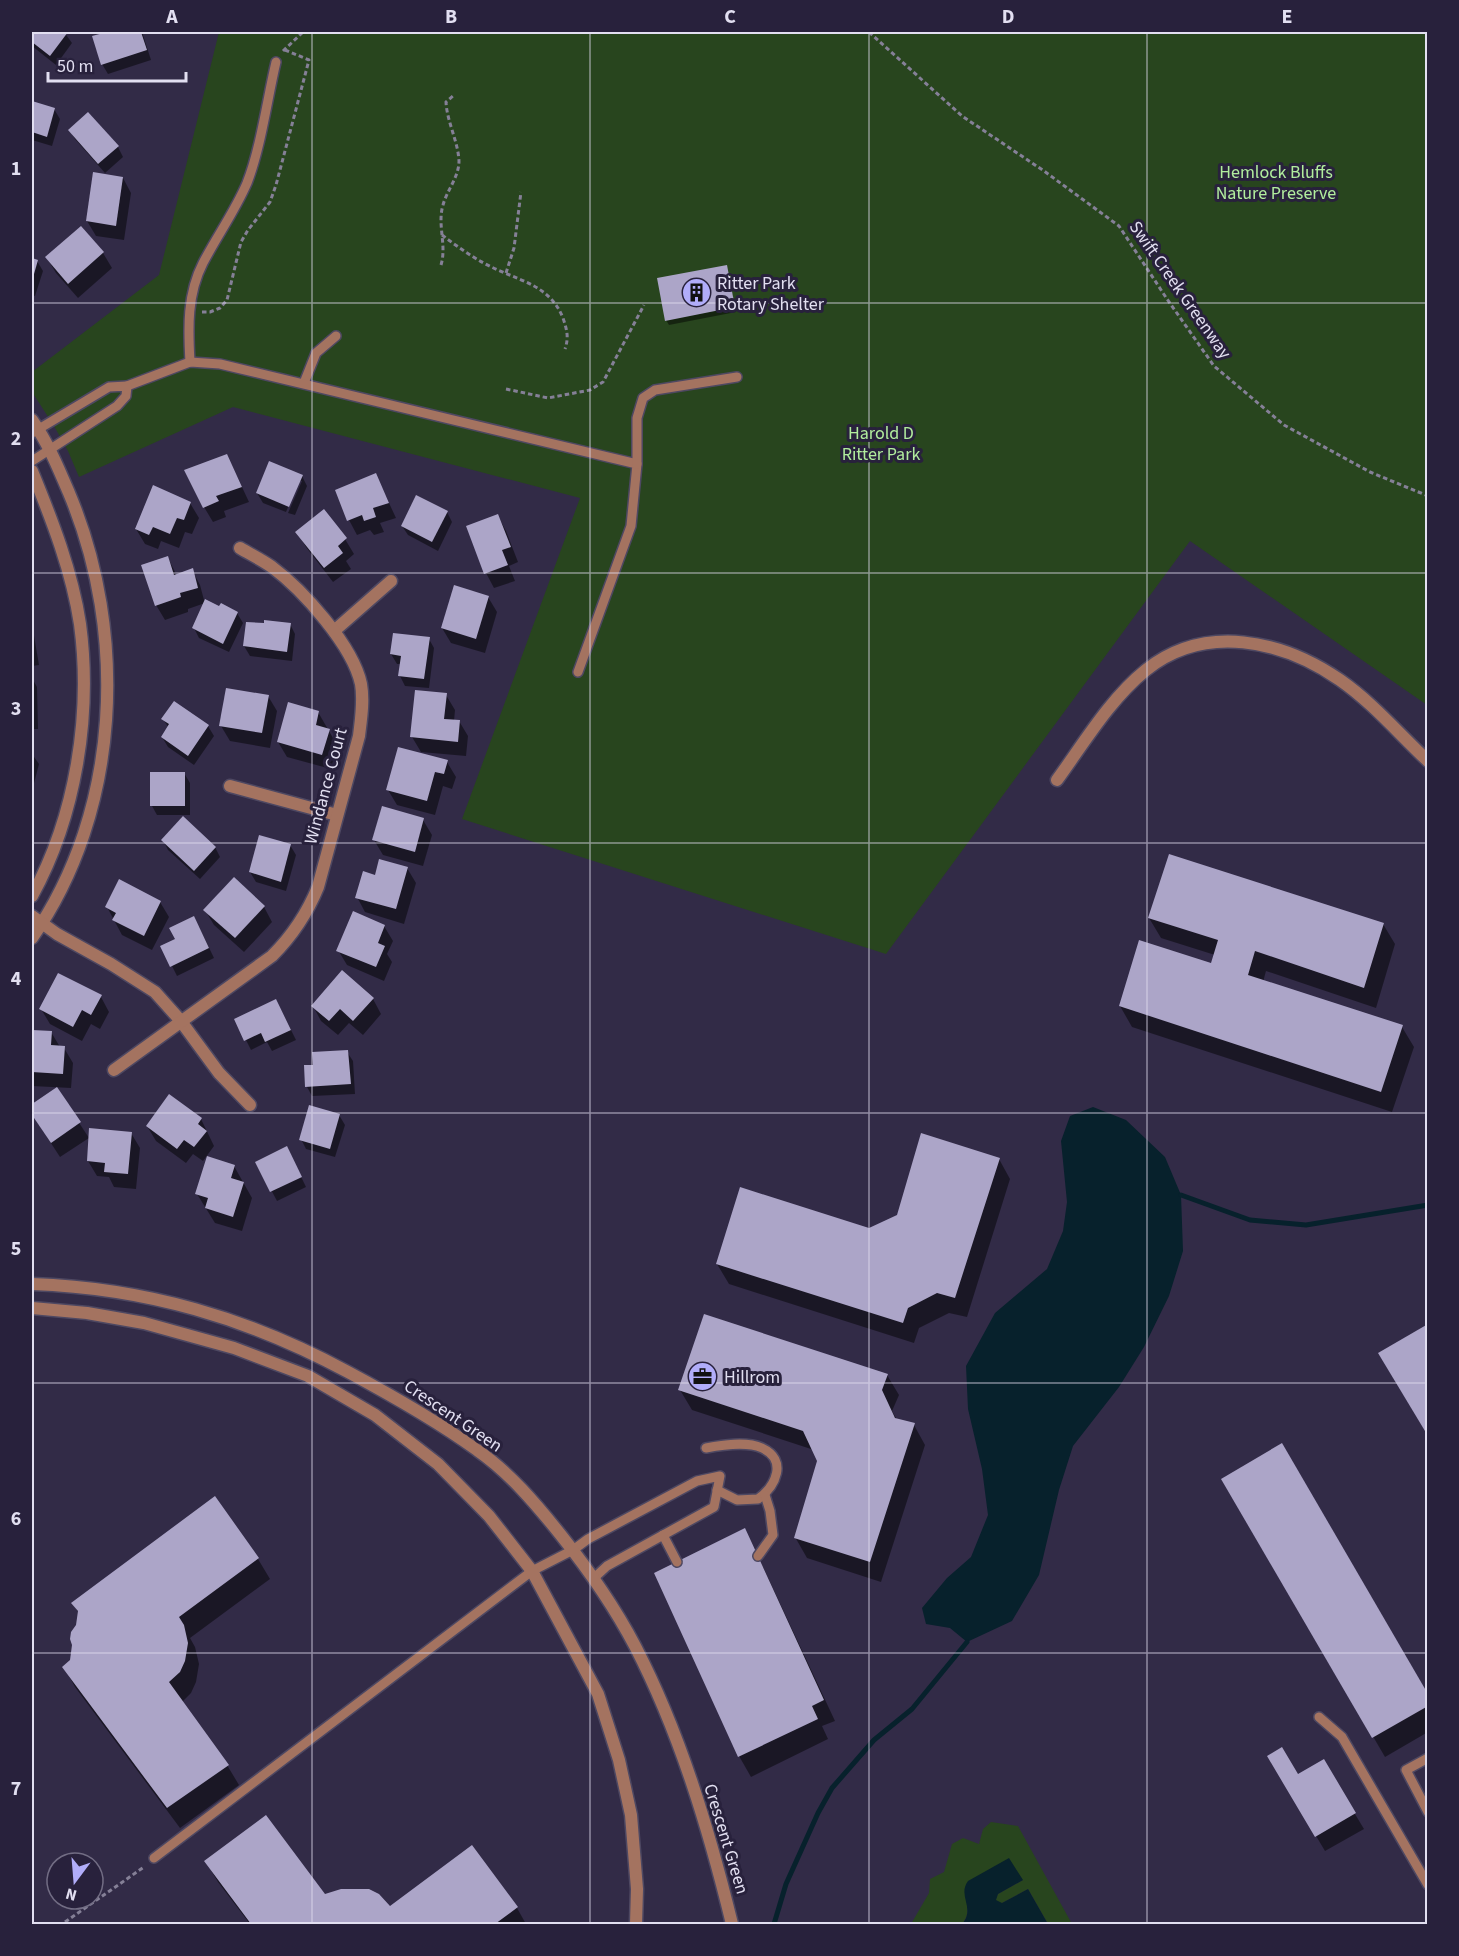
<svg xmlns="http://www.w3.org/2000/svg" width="1459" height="1956" font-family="'Source Sans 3',sans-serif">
	<rect width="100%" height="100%" fill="#322b47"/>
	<g fill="#28451e">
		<polygon points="219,32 1427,32 1427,705 1190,541 886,954 462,819 580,498 233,407 79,477 68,451 54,426 32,392 32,372 159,275"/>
		<path d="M 991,1822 L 1018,1826 L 1072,1924 L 1048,1924 L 1028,1889 L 1002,1903 L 997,1903 L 995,1900 L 998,1894 L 1023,1880 L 965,1896 C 969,1906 969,1916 962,1924 L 911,1924 L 929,1893 L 930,1879 L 944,1872 L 952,1844 L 963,1838 L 979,1844 L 983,1829 Z"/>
	</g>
	<g fill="#07212c">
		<polygon points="1093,1107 1126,1120 1165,1157 1181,1195 1183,1251 1169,1296 1144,1347 1119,1387 1073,1446 1059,1490 1039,1575 1012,1621 967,1642 950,1628 926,1624 922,1608 947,1578 971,1557 988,1515 982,1469 968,1409 966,1366 995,1313 1047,1269 1063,1231 1067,1202 1061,1141 1070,1116"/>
		<path d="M 1009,1858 L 1023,1880 L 998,1894 L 996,1900 L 1002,1903 L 1028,1889 L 1048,1924 L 962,1924 C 976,1908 957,1896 968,1881 Z"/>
	</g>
	<g fill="#0007">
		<polygon points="32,32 64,32 72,43 56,65 32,46"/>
		<polygon points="112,32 142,32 151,60 108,74 102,64 94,37"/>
		<polygon points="32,103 54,109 60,119 52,146 32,140"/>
		<polygon points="70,130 118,147 123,157 105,173 75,139"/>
		<polygon points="123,178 131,193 124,240 96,236 87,221"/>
		<polygon points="81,228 103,253 112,268 78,298 56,273 47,258"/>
		<polygon points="32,259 37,261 43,271 35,296 32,295"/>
		<polygon points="726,266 736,312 669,325 666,320"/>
		<polygon points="227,455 249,502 224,511 226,517 213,522 204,507"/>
		<polygon points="376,475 396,518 380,523 384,532 374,535 370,530 357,535 349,520"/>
		<polygon points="302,476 307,486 295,515 288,513 302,481 299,481 286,512 263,503 257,493"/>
		<polygon points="190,503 199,518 192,534 185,532 179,548 161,541 158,549 145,544 136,529"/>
		<polygon points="447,512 452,522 438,551 408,535 402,526"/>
		<polygon points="498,516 506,531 518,562 509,566 515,581 494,588 486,573"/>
		<polygon points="297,532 345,539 354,554 346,561 351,569 333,582 306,547"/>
		<polygon points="168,558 177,576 192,570 200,585 204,600 220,609 237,613 243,623 229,652 199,638 194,628 205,603 188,609 188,612 165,620 156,605"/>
		<polygon points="488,597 497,612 485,653 451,643 442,628"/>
		<polygon points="32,624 39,665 32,666"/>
		<polygon points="290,624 295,634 292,661 250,656 244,646"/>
		<polygon points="429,639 434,648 429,688 405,686 400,676 401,664 397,664 391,654"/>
		<polygon points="32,678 37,687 38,729 32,729"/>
		<polygon points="446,695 455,710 454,721 459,721 468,736 466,756 421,752 412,737"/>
		<polygon points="268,696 277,711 270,748 230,741 221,726"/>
		<polygon points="318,712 337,745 331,769 287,757 278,742"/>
		<polygon points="163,719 208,726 214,736 194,765 168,747 162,737 169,728"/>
		<polygon points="32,754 39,764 32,791"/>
		<polygon points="447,762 456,777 452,789 443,786 435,815 397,805 388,790"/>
		<polygon points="184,773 190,783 190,815 157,815 152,806"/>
		<polygon points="423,820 432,835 423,866 383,855 374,840"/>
		<polygon points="163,840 215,847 220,857 200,879 168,850"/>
		<polygon points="290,845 296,855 286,891 256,882 250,872"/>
		<polygon points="407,868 416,883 404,924 365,912 357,897 376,877"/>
		<polygon points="160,902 169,917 152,950 122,935 107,907"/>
		<polygon points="264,907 272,922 244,952 214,925 205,910"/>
		<polygon points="1149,918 1383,924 1395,944 1376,1008 1266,971 1263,982 1402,1027 1414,1047 1392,1112 1132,1027 1120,1006 1212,965 1215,955 1161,938"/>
		<polygon points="384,926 393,941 387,954 392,962 384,981 347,965 338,950"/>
		<polygon points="199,927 214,958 177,976 172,966"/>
		<polygon points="101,997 109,1012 100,1029 91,1024 82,1041 50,1024 41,1009"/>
		<polygon points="373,999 381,1014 363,1035 349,1023 338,1035 321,1021 313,1006"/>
		<polygon points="281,1010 296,1040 272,1051 267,1042 251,1050 236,1020"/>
		<polygon points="32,1031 51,1032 60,1047 64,1048 73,1063 71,1088 32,1086"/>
		<polygon points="347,1052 353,1061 355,1094 312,1096 307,1087 315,1066"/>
		<polygon points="57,1089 89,1138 60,1157 32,1114 32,1106"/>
		<polygon points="339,1115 345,1125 335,1157 306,1149 301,1139"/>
		<polygon points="201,1119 214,1146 203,1161 193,1154 186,1163 156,1141 147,1126"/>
		<polygon points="131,1133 140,1148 136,1189 114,1187 109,1177 97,1176 88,1161"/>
		<polygon points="292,1158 306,1187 277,1201 257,1163"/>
		<polygon points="999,1159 1010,1179 967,1317 949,1313 919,1328 914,1343 729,1284 717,1264 869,1229 898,1216"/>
		<polygon points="234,1166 252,1198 242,1231 215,1223 197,1194"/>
		<polygon points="887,1375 899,1395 892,1411 897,1420 914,1425 925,1445 881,1582 807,1558 795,1537 818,1461 814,1450 692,1410 680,1390"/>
		<polygon points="1223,1479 1428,1697 1428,1732 1385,1757"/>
		<polygon points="214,1499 258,1559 270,1579 190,1638 195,1647 199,1664 196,1682 191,1693 182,1702 227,1765 239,1785 180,1828 75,1687 64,1667 71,1660 77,1626 79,1613 73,1603"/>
		<polygon points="744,1530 755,1550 835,1721 822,1726 828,1739 751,1777 739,1756 656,1574"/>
		<polygon points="1269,1757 1298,1776 1323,1761 1364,1829 1325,1851"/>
		<polygon points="472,1847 517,1908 526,1924 250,1924 218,1882 206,1862 325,1896 390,1908"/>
	</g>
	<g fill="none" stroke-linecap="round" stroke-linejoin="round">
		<g stroke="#07212c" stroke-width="5">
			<polyline points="1181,1195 1250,1220 1306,1225 1428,1205"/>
			<polyline points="774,1924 786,1884 818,1813 832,1788 874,1740 912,1709 967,1642"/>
		</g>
	</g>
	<g fill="#aca5c8">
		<polygon points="32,32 68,32 50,56 32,42"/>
		<polygon points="107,32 141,32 147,50 101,65 92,36"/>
		<polygon points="32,101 55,108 47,137 32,132"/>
		<polygon points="88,112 119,146 98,164 68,130"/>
		<polygon points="93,172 123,177 116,226 86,221"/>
		<polygon points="81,226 104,252 68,284 45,257"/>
		<polygon points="32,258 38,260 32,281"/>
		<polygon points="727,265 735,307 665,321 657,278"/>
		<polygon points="227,454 242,487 216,496 219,501 203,508 184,470"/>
		<polygon points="269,461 303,475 289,507 256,493"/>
		<polygon points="376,473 389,503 373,508 376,517 364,521 362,515 347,521 335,490"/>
		<polygon points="153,485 191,502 184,520 177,518 170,534 153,527 149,535 135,529"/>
		<polygon points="416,495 448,511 432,542 401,526"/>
		<polygon points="324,509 347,538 338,546 343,553 324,568 295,532"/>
		<polygon points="498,514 511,547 502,550 508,565 484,574 466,526"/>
		<polygon points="168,556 174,575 193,568 198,588 180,593 181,597 155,606 141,565"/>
		<polygon points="454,585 489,596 476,639 441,628"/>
		<polygon points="205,599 219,606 221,603 238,612 223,644 192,628"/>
		<polygon points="264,620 291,623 287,652 243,646 246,622 264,623"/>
		<polygon points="393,633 430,637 424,679 398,676 401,656 390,654"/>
		<polygon points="226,688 269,695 262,733 219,726"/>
		<polygon points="415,690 447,693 444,719 460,720 458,742 410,737"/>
		<polygon points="174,701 209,725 188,756 161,737 169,724 161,719"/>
		<polygon points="288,702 319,711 316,725 330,729 322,755 277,742"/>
		<polygon points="398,747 448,760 444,774 435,772 427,801 386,790"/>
		<rect x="150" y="772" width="35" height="34"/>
		<polygon points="382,806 424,818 415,852 372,840"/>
		<polygon points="183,816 216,847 194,871 161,840"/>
		<polygon points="259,835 291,844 281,882 249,872"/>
		<polygon points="1169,854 1384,923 1364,988 1255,951 1248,975 1403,1025 1381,1092 1119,1006 1139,940 1211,963 1218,940 1148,918"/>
		<polygon points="379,859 408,867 396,909 355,898 363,871 375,875"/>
		<polygon points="234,877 265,906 235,938 203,910"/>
		<polygon points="119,879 161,901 144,936 112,920 116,913 105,907"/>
		<polygon points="353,911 385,925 378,943 385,946 376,967 336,951"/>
		<polygon points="194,916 209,948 170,967 160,946 175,939 169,928"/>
		<polygon points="342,970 374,998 353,1021 340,1009 329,1021 311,1006"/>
		<polygon points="58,973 102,995 91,1015 82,1010 73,1027 39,1009"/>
		<polygon points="276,999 291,1030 265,1042 261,1033 244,1041 234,1019"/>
		<polygon points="32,1030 52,1031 51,1045 65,1046 63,1074 32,1072"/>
		<polygon points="348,1050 351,1084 305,1087 304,1065 313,1065 312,1052"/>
		<polygon points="57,1087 81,1122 51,1143 32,1115 32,1104"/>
		<polygon points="169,1094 202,1118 198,1124 207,1131 194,1147 184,1140 177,1149 146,1126"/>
		<polygon points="309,1105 340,1114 330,1149 299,1140"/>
		<polygon points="89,1128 132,1132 128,1174 104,1172 105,1163 87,1161"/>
		<polygon points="921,1133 1000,1158 955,1298 937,1293 908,1308 903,1323 716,1264 740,1187 869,1228 897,1215"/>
		<polygon points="287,1146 302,1177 270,1192 255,1162"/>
		<polygon points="207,1156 235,1165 231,1178 244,1182 233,1217 205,1208 208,1198 195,1194"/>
		<polygon points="704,1314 888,1374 882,1390 895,1418 915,1423 870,1562 794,1538 817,1461 803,1431 678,1390"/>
		<polygon points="1428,1324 1428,1436 1378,1353"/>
		<polygon points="1282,1443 1428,1694 1428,1706 1372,1738 1221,1479"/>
		<polygon points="215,1496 259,1558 179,1617 184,1625 188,1643 185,1661 180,1672 169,1682 229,1765 167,1808 62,1667 70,1660 72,1645 70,1639 71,1632 76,1625 78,1611 71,1603"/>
		<polygon points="745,1528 824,1700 812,1706 818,1719 738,1757 654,1573"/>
		<polygon points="1282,1747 1298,1774 1324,1759 1356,1813 1315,1837 1267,1756"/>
		<polygon points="266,1815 325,1894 341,1889 369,1889 379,1894 390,1906 472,1845 518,1907 495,1924 251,1924 204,1861"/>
	</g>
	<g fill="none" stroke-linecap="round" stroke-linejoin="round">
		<defs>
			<g id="service">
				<path d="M 190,362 C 188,328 187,294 203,263 C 217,236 235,211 247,183 C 261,147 267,100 276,62"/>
				<polyline points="304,383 316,353 336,336"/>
				<polyline points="127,386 190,362 220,364 637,464 631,526 578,672"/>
				<polyline points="32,433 109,387 127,386 126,396 117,406 32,461"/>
				<polyline points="637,464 637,418 643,398 655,390 737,377"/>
				<path d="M 706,1448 C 722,1445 746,1441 762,1448 C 788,1460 776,1486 758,1499 L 737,1500 L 717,1490"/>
				<polyline points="663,1535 677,1562"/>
				<polyline points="758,1556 773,1535 770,1511 765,1495"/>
				<polyline points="1319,1717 1342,1737 1428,1885"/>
				<polyline points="1428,1758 1406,1770 1428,1812"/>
				<polyline points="154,1858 532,1571 573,1550 588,1539 697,1481 720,1476 714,1507 607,1566 594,1578"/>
			</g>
			<g id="minor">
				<path d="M 32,420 C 48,443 58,467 69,493 C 128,633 121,811 32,938"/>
				<path d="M 32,471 C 52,520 72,571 80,624 C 92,714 76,816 32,896"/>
				<polyline points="334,631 391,581"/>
				<path d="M 1057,780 C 1084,743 1110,699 1146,670 C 1205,623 1282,640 1340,680 C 1373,703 1399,734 1428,761"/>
				<polyline points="230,786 337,815"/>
				<polyline points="32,916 57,934 111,964 155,992 180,1020 219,1073 250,1105"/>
				<path d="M 114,1070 L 272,956 C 293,935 307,914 318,887 L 359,736 C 361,719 364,701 361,684 C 353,646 303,590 272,567 C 262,560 250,554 240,548"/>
			</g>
			<g id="tertiary">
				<path d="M 32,1284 C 146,1288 248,1318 348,1372 C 391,1395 437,1421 477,1450 C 509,1472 536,1504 560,1534 C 588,1569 614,1606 635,1646 C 680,1733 709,1830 732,1924"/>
				<polyline points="32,1308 87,1313 144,1323 234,1348 308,1376 375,1415 438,1464 489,1516 532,1571 598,1694 619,1760 631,1815 637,1889 636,1924"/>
			</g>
		</defs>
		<use href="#service" stroke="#4e4862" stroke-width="12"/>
		<use href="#minor" stroke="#4e4862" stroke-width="15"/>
		<use href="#tertiary" stroke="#4e4862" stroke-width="15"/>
		<g stroke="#858097" stroke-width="3" stroke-dasharray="4.5 3" stroke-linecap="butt">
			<polyline points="869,32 962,116 1044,171 1119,226 1167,299 1214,366 1284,425 1370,472 1428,496"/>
			<polyline points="283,51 303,32"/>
			<path d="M 442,235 C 459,248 479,262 498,270 C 525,282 551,288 563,318 C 567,330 569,337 565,349"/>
			<path d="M 441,265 C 447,245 437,225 443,205 C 447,190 459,177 459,161 C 458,141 447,122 446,102 L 453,96"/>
			<polyline points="506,273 514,248 521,192"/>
			<polyline points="202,312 210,312 220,308 227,300 241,242 248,230 270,202 276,185 309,60 285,50"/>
			<polyline points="506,389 548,398 590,390 603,382 644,305"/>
			<polyline points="65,1922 144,1867"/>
		</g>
		<use href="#service" stroke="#a47360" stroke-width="9"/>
		<use href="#minor" stroke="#a47360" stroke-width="12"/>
		<use href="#tertiary" stroke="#a47360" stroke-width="12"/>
	</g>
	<path fill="none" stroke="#e2dff1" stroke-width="1.5" stroke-opacity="0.55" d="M 312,32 L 312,1924M 590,32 L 590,1924M 869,32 L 869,1924M 1147,32 L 1147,1924M 32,303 L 1428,303M 32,573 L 1428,573M 32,843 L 1428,843M 32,1113 L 1428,1113M 32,1383 L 1428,1383M 32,1653 L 1428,1653"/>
	<defs>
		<symbol id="building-disc" viewBox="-11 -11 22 22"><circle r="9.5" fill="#b1adfa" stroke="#28213c"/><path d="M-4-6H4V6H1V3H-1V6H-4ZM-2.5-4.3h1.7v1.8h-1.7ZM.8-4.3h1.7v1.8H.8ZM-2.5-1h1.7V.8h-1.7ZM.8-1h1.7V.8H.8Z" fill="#111"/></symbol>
		<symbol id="office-disc" viewBox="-11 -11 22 22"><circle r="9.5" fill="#b1adfa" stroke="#28213c"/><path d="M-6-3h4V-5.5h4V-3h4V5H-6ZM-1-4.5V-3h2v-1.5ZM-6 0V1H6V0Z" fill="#111"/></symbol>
	</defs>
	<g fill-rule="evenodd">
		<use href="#building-disc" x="680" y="276" width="33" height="33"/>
		<use href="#office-disc" x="686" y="1360" width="33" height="33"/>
	</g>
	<g text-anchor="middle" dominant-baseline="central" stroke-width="6" stroke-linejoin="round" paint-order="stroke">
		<g font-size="18" fill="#b1ed9d" stroke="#28213c">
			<text x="1276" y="172">Hemlock Bluffs<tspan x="1276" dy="21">Nature Preserve</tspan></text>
			<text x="881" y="433">Harold D<tspan x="881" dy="21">Ritter Park</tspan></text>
		</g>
		<g font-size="18" fill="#e2dff1" stroke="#28213c" text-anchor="start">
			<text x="717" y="283">Ritter Park<tspan x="717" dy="21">Rotary Shelter</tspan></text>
			<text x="724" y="1377">Hillrom</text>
		</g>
		<g font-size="18" fill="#e2dff1" stroke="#28213c">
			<text transform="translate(1180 290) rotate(55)">Swift Creek Greenway</text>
			<text transform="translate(326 786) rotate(-75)">Windance Court</text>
			<text transform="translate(453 1416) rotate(34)">Crescent Green</text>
			<text transform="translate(726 1839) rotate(73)">Crescent Green</text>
		</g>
	</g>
	<rect width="1459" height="1956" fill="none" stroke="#28213c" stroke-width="66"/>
	<g transform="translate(75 1881) rotate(196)"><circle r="28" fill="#28213c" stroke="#726d84" stroke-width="1.5"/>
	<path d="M0-4.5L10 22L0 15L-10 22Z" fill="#b1adfa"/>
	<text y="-9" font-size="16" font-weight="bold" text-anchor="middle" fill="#e2dff1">N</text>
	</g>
	<path d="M48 72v9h138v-9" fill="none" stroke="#e2dff1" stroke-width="3"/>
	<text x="57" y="72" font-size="18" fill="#e2dff1" stroke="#28213c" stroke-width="4.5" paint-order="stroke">50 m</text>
	<rect x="33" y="33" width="1393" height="1890" fill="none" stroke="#e2dff1" stroke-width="2"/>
	<g font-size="20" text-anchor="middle" font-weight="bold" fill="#e2dff1">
		<text x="172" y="23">A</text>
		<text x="451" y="23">B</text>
		<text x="730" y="23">C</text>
		<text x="1008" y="23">D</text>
		<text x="1287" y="23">E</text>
		<text x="16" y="175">1</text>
		<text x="16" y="445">2</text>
		<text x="16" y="715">3</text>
		<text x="16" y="985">4</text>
		<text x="16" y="1255">5</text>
		<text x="16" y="1525">6</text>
		<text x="16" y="1795">7</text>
	</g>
</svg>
